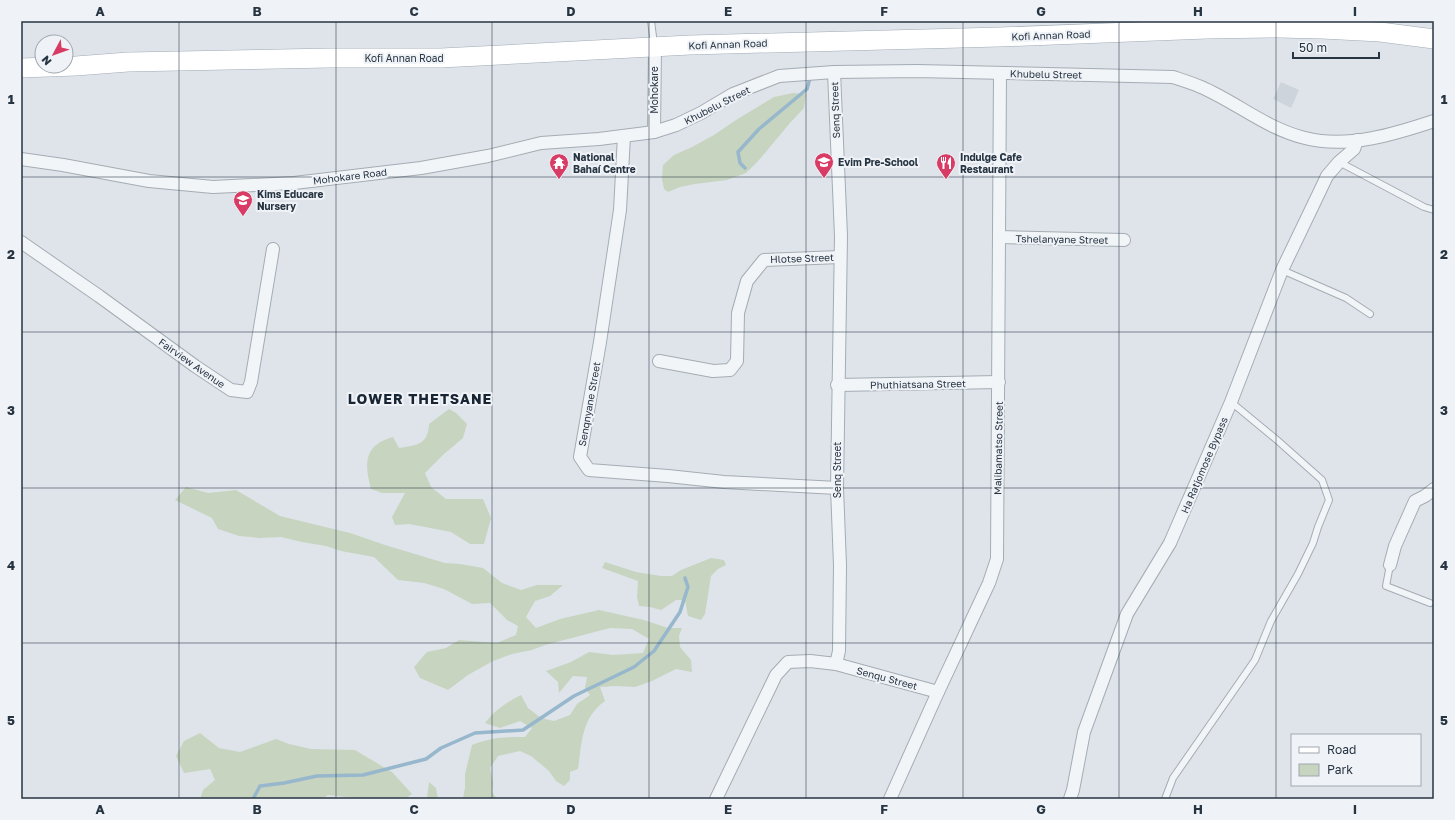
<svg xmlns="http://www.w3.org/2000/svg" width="1455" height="820" font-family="'Golos Text',sans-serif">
	<rect width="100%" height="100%" fill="#dfe4ea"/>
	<polygon fill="#cdd4dc" points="1281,82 1299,90 1291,108 1273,99"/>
	<g fill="#c7d4c0">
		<polygon points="793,93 806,94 804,108 790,123 759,160 746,173 727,180 695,184 680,187 668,192 664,189 662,179 663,165 674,155 692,147 714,135 736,120 774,97"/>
		<path d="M 449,409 L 456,413 L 467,424 L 463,438 L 444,454 L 425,473 L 431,487 L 446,499 L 483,499 L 491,518 L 484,544 L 470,544 L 451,532 L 409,524 L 395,525 L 392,517 L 405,493 L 382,493 L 371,489 C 364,463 364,445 393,437 L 399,448 C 417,445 428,445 429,424 Z"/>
		<path d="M 186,487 L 208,493 L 236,490 L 280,516 L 350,533 L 385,545 L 445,563 L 460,564 L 483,568 L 502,583 L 521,590 L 537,585 L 563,585 L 550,596 L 535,601 L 526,617 L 536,628 L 560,619 L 599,610 L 644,620 L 668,628 L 682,628 L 679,636 L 680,647 L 691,660 L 692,672 L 676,669 L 652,681 L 635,687 L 616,686 L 600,687 L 605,701 C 581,718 582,743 578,769 L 570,772 L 570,780 L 564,786 L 556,781 L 549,771 L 531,756 L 520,751 L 498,756 L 490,768 L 493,783 L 492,792 L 497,799 L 463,799 L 465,788 L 465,774 L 472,745 C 491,737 505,737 525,737 L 532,728 L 520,721 L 500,728 L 485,723 C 495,710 507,702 521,695 L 528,708 L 541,718 L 554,721 L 570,715 L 577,704 L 590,695 L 585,688 L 587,677 L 573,676 L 559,693 L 558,682 L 546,671 L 571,662 L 589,652 L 613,655 L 643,653 L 649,639 L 632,629 L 610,628 L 545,645 L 532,650 L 512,654 L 493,661 L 468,675 L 448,690 L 420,678 L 414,667 L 427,652 L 446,648 L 459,640 L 497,643 L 516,635 L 518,626 L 507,620 L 490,603 L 472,604 L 444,589 L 424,583 L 398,580 L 374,557 L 341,551 L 326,546 L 302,542 L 281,537 L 260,538 L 239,536 L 218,529 L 212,518 L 175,500 Z"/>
		<polygon points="711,558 724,560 726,565 718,569 711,576 705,614 701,620 688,616 685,600 676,600 661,610 650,607 639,606 637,597 638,581 602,568 605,562 636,572 661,576 672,576 681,570"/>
		<polygon points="200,733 219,748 240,752 276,739 289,744 311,749 355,750 392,772 412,794 405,799 365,799 328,795 323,799 200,799 203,790 215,780 210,769 184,773 176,756 184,741"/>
		<polygon points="429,782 436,788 438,799 427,799"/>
	</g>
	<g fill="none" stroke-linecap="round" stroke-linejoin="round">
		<g stroke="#97b7cc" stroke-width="3.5">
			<polyline points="745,168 740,163 738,152 759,129 807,89 810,78"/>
			<polyline points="253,799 260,786 284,783 317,776 363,775 426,759 441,748 475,733 523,730 574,696 634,667 654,651 680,612 688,587 685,578"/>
		</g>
		<defs>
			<g id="service">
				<polyline points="651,21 654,44"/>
				<polyline points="1339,162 1424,207 1434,210"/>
				<polyline points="1282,270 1346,298 1370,314"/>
				<polyline points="1390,565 1386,586 1430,603"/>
				<polyline points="1165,799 1173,778 1255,660 1271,621 1298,574 1313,543 1318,527 1329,500 1322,480 1277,440 1231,402"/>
			</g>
			<g id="minor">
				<polyline points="654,132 655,48"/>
				<polyline points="624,136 620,210 600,342 580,457 589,470 668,476 724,482 837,488"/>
				<path d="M 21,159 L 63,165 L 149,181 L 213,187 L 294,183 L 421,168 L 488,156 L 541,143 L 599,139 L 654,132 L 676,125 L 701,113 L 733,94 L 779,76 L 834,72 L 917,71 L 1173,77 C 1182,80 1192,83 1201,87 C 1236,102 1267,129 1305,138 C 1347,149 1395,134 1434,121"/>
				<polyline points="1000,237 1124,240"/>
				<polyline points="21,242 99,296 195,366 231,390 247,392 251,382 273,249"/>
				<polyline points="659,361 713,371 730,370 737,361 738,313 747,281 764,260 840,257"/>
				<polyline points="837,385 999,382"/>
				<polyline points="1390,565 1395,546 1415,501 1425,496 1434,489"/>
				<polyline points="836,664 938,692"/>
				<polyline points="716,799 776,675 788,662 810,661 836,664 839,651 840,565 837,488 841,236 834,72"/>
				<polyline points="890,799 938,692 989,583 997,559 1000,74"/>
				<polyline points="1070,799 1073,790 1084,732 1127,614 1170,543 1231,402 1282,270 1318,195 1327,176 1339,162 1354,149 1357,140"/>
			</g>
			<polyline id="primary" points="21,68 76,66 128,62 330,58 441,58 690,45 1000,37 1207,29 1278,28 1322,29 1380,32 1434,39"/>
		</defs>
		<use href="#service" stroke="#a4acb4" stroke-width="8"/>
		<use href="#minor" stroke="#a4acb4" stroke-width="14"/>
		<use href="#primary" stroke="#9eaab6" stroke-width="20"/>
		<use href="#service" stroke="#f2f5f7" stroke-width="6"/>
		<use href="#minor" stroke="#f2f5f7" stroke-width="12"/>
		<use href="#primary" stroke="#fff" stroke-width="19"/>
	</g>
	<path fill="none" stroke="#273442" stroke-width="1" stroke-opacity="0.55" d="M 179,21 L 179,799M 336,21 L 336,799M 492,21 L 492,799M 649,21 L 649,799M 806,21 L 806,799M 963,21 L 963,799M 1119,21 L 1119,799M 1276,21 L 1276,799M 21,177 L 1434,177M 21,332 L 1434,332M 21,488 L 1434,488M 21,643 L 1434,643"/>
	<defs>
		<symbol id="school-pin" viewBox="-11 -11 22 30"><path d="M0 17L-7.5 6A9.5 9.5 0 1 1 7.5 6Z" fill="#d83b64" stroke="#eff3f7"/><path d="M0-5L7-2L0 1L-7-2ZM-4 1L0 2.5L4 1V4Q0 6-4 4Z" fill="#fff"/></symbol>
		<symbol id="temple-pin" viewBox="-11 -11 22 30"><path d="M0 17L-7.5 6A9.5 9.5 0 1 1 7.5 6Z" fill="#d83b64" stroke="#eff3f7"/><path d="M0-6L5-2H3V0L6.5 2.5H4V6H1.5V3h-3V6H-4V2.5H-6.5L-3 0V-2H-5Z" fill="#fff"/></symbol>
		<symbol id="restaurant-pin" viewBox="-11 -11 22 30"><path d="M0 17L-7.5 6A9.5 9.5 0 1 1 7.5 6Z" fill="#d83b64" stroke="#eff3f7"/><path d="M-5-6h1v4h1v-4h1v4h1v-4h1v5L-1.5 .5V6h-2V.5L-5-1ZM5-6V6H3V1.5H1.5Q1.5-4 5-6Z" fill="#fff"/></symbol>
	</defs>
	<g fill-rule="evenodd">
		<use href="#school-pin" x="813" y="151" width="22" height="30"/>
		<use href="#temple-pin" x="548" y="152" width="22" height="30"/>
		<use href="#restaurant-pin" x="935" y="152" width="22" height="30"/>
		<use href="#school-pin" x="232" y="189" width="22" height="30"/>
	</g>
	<g text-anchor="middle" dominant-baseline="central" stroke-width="4" stroke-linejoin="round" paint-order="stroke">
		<g font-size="10" fill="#273442" stroke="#eff3f7">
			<text transform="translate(1051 35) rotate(-2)">Kofi Annan Road</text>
			<text transform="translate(728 44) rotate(-2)">Kofi Annan Road</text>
			<text x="404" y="58">Kofi Annan Road</text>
			<text transform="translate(1046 74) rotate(1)">Khubelu Street</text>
			<text transform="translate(654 90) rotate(-90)">Mohokare</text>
			<text transform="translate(717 105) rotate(-27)">Khubelu Street</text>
			<text transform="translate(835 110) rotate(-92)">Senq Street</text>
			<text transform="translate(350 176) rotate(-7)">Mohokare Road</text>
			<text transform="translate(1062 239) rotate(1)">Tshelanyane Street</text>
			<text transform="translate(802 258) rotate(-2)">Hlotse Street</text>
			<text transform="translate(192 363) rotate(35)">Fairview Avenue</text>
			<text transform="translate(918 384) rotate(-1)">Phuthiatsana Street</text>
			<text transform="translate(589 404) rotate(-80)">Senqnyane Street</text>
			<text transform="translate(998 448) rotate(-89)">Malibamatso Street</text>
			<text transform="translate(1204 465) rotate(-67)">Ha Ratjomose Bypass</text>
			<text transform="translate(837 470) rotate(-90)">Senq Street</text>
			<text transform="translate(887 678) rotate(15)">Senqu Street</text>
		</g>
		<g font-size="10" font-weight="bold" fill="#273442" stroke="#eff3f7" text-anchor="start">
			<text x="573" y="157">National<tspan x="573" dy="12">Bahaí Centre</tspan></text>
			<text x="960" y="157">Indulge Cafe<tspan x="960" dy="12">Restaurant</tspan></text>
			<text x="838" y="162">Evim Pre-School</text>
			<text x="257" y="194">Kims Educare<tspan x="257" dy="12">Nursery</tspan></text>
		</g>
		<g font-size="14" font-weight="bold" letter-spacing="1" fill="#192533" stroke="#eff3f7">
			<text x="420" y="398">LOWER THETSANE</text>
		</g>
	</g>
	<rect width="1455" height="820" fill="none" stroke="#eff3f7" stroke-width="44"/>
	<rect x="1291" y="734" width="130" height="52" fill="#eff3f7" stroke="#9fa7af"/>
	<rect x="1299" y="747" width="20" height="6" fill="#ffffff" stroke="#9fa7af"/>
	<text x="1327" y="754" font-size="12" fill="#273442">Road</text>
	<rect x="1299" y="764" width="20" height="12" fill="#c7d4c0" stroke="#9fa7af"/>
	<text x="1327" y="774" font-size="12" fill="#273442">Park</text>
	<g transform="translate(54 54) rotate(229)"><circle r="19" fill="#eff3f7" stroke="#9fa7af"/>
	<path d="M0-3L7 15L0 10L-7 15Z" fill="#d83b64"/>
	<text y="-6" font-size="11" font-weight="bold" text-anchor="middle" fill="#273442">N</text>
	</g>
	<path d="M1293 52v6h86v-6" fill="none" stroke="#273442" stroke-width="2"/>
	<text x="1299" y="52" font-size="12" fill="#273442" stroke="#eff3f7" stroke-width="3" paint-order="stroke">50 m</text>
	<rect x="22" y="22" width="1411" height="776" fill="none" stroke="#273442" stroke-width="1.5"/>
	<g font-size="13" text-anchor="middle" font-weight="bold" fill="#273442">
		<text x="100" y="16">A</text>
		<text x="257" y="16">B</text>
		<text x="414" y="16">C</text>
		<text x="571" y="16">D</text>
		<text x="728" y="16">E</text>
		<text x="884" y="16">F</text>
		<text x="1041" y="16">G</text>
		<text x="1198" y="16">H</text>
		<text x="1355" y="16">I</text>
		<text x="11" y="104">1</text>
		<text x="1444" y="104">1</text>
		<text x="11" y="259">2</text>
		<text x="1444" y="259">2</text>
		<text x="11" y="415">3</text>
		<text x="1444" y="415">3</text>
		<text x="11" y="570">4</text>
		<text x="1444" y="570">4</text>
		<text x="11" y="725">5</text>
		<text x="1444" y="725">5</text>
		<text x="100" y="814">A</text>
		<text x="257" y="814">B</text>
		<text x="414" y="814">C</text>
		<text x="571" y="814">D</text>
		<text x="728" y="814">E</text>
		<text x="884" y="814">F</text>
		<text x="1041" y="814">G</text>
		<text x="1198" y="814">H</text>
		<text x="1355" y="814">I</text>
	</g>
</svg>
